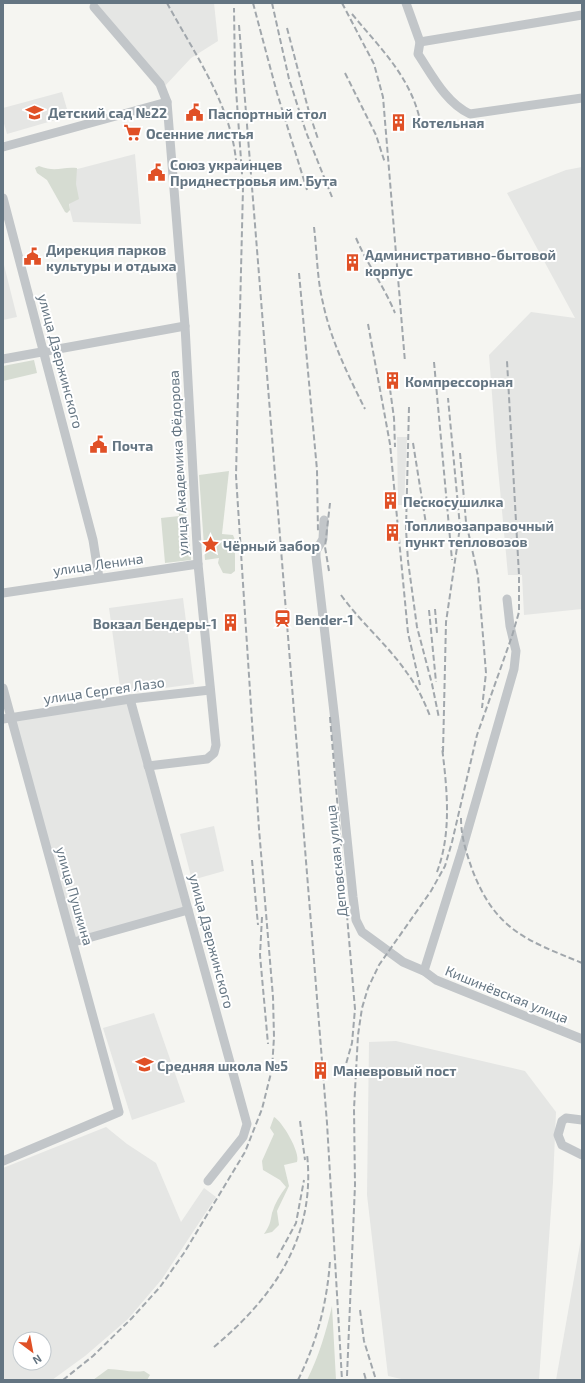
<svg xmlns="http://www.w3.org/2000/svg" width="585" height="1383" font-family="'Exo 2',sans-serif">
	<rect width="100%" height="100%" fill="#f5f5f1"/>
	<g fill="#e5e6e4" fill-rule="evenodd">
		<polygon points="95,3 214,3 218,41 191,58 163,88"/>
		<polygon points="62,92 69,116 7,134 3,120 3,108"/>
		<polygon points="135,154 141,224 73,222 70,210 66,172"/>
		<polygon points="582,167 582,609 524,615 522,575 508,575 496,447 489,355 531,312 575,318 507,193 566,170"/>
		<polygon points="3,261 17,317 3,320"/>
		<polygon points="397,437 407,437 404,505 398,505"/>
		<polygon points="183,598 194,684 121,694 109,608"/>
		<polygon points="130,699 188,910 74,942 10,718"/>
		<polygon points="214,826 224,871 192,880 180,834"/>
		<polygon points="154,1013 185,1102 132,1120 103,1028"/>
		<polygon points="396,1041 525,1071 556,1112 553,1182 539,1380 406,1380 388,1376 367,1195 369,1042"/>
		<path d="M 106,1127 L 127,1144 L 156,1163 L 181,1222 L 204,1188 L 216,1197 L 162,1279 L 128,1319 L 85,1356 L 52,1380 L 3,1380 L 3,1168 ZM 20,1339 L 44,1339 L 44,1363 L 20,1363 Z"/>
		<polygon points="582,1233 582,1380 556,1380"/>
	</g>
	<g fill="#d6dcd2">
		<path d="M 39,166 C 57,173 62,166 77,168 L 76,184 L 79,199 L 69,204 L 70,210 L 67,213 L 65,212 L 47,180 L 37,173 L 35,168 Z"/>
		<polygon points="34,360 37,373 3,381 3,366"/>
		<polygon points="229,471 222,534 233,535 235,540 235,571 231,574 223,573 218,563 219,558 205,560 199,475"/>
		<polygon points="186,498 191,560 165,563 161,518 179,516 178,499"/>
		<path d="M 274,1117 C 282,1121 301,1153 297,1162 L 284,1165 L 289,1186 L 277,1211 L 279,1225 L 272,1232 L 264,1234 C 270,1225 270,1223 272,1213 C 275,1203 280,1195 286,1187 L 280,1180 L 263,1170 L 262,1161 L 274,1134 L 270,1128 Z"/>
		<path d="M 332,1306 L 336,1380 L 307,1380 C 319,1356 326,1332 332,1306 Z"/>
		<path d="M 108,1369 C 120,1369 131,1373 144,1371 L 150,1375 L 147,1380 L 93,1380 Z"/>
	</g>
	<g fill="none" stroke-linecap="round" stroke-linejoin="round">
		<g stroke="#c2c6c9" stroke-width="9">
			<path d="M 406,3 L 420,42 L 418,54 C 432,75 446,103 470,114 L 582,98"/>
			<polyline points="94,7 160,84 167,102 185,326 198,564 216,745 214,753 207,759 148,766"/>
			<polyline points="420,42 582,15"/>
			<polyline points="3,147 167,102"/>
			<polyline points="3,198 93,540 99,578"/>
			<polyline points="3,359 185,326"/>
			<polyline points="324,520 323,539 316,551 316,557 335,721 353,897 356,920 362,932 403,962 424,971 436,980 582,1039"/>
			<polyline points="3,593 198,564"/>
			<polyline points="3,688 119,1112 3,1161"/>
			<polyline points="130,699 247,1124 243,1137 208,1181"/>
			<polyline points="3,719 130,699 210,690"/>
			<polyline points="74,942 188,910"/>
			<polyline points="424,971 462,850 514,669 516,651 510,626 507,599"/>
			<polyline points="582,1120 566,1118 562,1121 558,1135 562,1145 582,1155"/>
		</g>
		<g stroke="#a1a7ac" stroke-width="2" stroke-dasharray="6 3" stroke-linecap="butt">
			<path d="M 167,3 C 194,53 230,103 236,160"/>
			<polyline points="253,3 277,93 307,190"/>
			<polyline points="272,3 289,79 306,132 332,197"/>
			<polyline points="342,3 374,64 383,97 405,362"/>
			<path d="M 352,14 C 380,48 410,76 420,120"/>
			<polyline points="239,25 327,1123 342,1380"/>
			<polyline points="287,28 309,112 318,139"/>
			<polyline points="345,73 376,135 385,163"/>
			<path d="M 314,227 C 317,252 317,279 323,303 C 331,341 348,375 365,409"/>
			<path d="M 356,238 C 367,264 384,286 395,313"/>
			<polyline points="299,273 317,470 318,533"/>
			<polyline points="368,324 390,444 408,633 420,685"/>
			<polyline points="434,362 452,560"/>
			<polyline points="390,389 394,418 395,447"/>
			<polyline points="409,407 406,529 408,561 417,627 432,684 439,718"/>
			<polyline points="413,443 426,524"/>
			<polyline points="460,453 466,522 478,576 484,648 486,673 482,708"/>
			<polyline points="329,571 325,547 330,503"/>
			<path d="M 341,595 C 361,623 388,645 407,673 C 417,686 424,701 430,716"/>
			<polyline points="435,609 437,633"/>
			<polyline points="429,610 436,682"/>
			<polyline points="330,717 355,1009 352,1043 344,1071"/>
			<polyline points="443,752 446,622 460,527 448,398"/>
			<path d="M 461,818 C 461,836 466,852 472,869 C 495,930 526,940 582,963"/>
			<polyline points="252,860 258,925"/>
			<path d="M 437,872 C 452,832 447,789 442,747"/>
			<polyline points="262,917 260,955 268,1044"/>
			<polyline points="300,1121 305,1160"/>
			<polyline points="277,1258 296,1223 304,1180"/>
			<polyline points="360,1310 364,1341 376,1380"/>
			<path d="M 214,1347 C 275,1296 316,1236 307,1154"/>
			<polyline points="364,1373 366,1380"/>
			<polyline points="347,1376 355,1185 354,1109 358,1035 362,1008 368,988 379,965 431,891 445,866 452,842 477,735 512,636 519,612 519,575 507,361"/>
			<polyline points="63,1380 93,1356 132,1318 160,1287 184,1253 245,1152 262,1109 272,1069 274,1037 273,997 259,829 236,476 243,188 235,75 234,8"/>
			<path d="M 298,1380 C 317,1342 327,1303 330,1261"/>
		</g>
	</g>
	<defs>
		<symbol id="school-bare" viewBox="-9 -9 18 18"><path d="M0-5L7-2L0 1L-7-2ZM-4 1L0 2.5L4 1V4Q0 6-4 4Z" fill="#e05026" stroke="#fff" stroke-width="2.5" paint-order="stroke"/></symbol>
		<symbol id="civic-bare" viewBox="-9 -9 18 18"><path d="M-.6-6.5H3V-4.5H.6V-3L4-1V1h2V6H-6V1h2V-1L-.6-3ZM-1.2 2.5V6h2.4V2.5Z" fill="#e05026" stroke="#fff" stroke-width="2.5" paint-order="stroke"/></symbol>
		<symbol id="building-bare" viewBox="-9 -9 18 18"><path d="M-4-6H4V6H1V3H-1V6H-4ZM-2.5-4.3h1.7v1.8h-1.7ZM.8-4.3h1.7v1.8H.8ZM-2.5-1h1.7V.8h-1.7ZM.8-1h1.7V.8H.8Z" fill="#e05026" stroke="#fff" stroke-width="2.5" paint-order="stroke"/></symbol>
		<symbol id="supermarket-bare" viewBox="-9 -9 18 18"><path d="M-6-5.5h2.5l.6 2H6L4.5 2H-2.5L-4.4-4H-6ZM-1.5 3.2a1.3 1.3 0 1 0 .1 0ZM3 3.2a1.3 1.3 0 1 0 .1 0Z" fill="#e05026" stroke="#fff" stroke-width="2.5" paint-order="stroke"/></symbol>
		<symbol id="sight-bare" viewBox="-9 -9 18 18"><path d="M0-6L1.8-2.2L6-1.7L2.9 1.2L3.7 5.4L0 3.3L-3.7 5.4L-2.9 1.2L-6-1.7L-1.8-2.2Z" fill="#e05026" stroke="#fff" stroke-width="2.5" paint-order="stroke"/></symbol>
		<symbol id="station-bare" viewBox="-9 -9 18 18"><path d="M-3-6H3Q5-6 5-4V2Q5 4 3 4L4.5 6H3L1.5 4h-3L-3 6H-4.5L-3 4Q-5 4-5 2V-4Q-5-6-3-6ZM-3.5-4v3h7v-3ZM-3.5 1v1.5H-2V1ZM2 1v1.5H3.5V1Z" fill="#e05026" stroke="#fff" stroke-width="2.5" paint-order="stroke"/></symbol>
	</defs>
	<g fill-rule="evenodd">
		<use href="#school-bare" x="22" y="100" width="25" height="25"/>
		<use href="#civic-bare" x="182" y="100" width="25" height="25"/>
		<use href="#building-bare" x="386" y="110" width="25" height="25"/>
		<use href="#supermarket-bare" x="120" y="120" width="25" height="25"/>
		<use href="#civic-bare" x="144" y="160" width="25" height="25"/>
		<use href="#civic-bare" x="20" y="244" width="25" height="25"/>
		<use href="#building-bare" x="340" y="250" width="25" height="25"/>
		<use href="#building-bare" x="380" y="368" width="25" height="25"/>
		<use href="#civic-bare" x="86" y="432" width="25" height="25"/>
		<use href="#building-bare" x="378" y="488" width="25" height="25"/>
		<use href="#building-bare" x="380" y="520" width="25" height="25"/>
		<use href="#sight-bare" x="198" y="532" width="25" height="25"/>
		<use href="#station-bare" x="270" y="606" width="25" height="25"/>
		<use href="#building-bare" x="218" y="610" width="25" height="25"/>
		<use href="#school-bare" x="132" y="1052" width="25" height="25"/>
		<use href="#building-bare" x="308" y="1058" width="25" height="25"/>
	</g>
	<g text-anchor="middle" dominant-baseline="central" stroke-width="4" stroke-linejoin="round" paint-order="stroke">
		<g font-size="14" font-weight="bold" fill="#647582" stroke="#fff" text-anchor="start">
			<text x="48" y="112">Детский сад №22</text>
			<text x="208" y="113">Паспортный стол</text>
			<text x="412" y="122">Котельная</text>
			<text x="146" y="133">Осенние листья</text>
			<text x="170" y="164">Союз украинцев<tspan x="170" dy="16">Приднестровья им. Бута</tspan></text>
			<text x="46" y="249">Дирекция парков<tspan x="46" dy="16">культуры и отдыха</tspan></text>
			<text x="365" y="254">Административно-бытовой<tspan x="365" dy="16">корпус</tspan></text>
			<text x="405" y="381">Компрессорная</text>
			<text x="112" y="445">Почта</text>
			<text x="403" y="501">Пескосушилка</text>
			<text x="405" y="525">Топливозаправочный<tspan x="405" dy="16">пункт тепловозов</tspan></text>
			<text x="223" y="545">Чёрный забор</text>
			<text x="295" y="619">Bender-1</text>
			<text x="217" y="623" text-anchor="end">Вокзал Бендеры-1</text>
			<text x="157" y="1065">Средняя школа №5</text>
			<text x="333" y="1070">Маневровый пост</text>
		</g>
		<g font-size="14" fill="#647582" stroke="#fff">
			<text transform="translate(61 361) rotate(75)">улица Дзержинского</text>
			<text transform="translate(178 463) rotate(-93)">улица Академика Фёдорова</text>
			<text transform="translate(98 564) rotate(-8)">улица Ленина</text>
			<text transform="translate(104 690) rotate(-8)">улица Сергея Лазо</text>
			<text transform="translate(336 861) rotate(-96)">Деповская улица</text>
			<text transform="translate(75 896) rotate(74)">улица Пушкина</text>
			<text transform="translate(212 941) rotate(75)">улица Дзержинского</text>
			<text transform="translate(507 994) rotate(22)">Кишинёвская улица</text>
		</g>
	</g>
	<rect width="585" height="1383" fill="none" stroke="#647582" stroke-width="8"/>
	<g transform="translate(32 1351) rotate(148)"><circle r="19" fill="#ffffff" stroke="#c1c8cd"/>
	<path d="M0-3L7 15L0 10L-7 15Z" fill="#e05026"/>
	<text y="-6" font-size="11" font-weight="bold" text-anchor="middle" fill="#647582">N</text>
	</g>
</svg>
